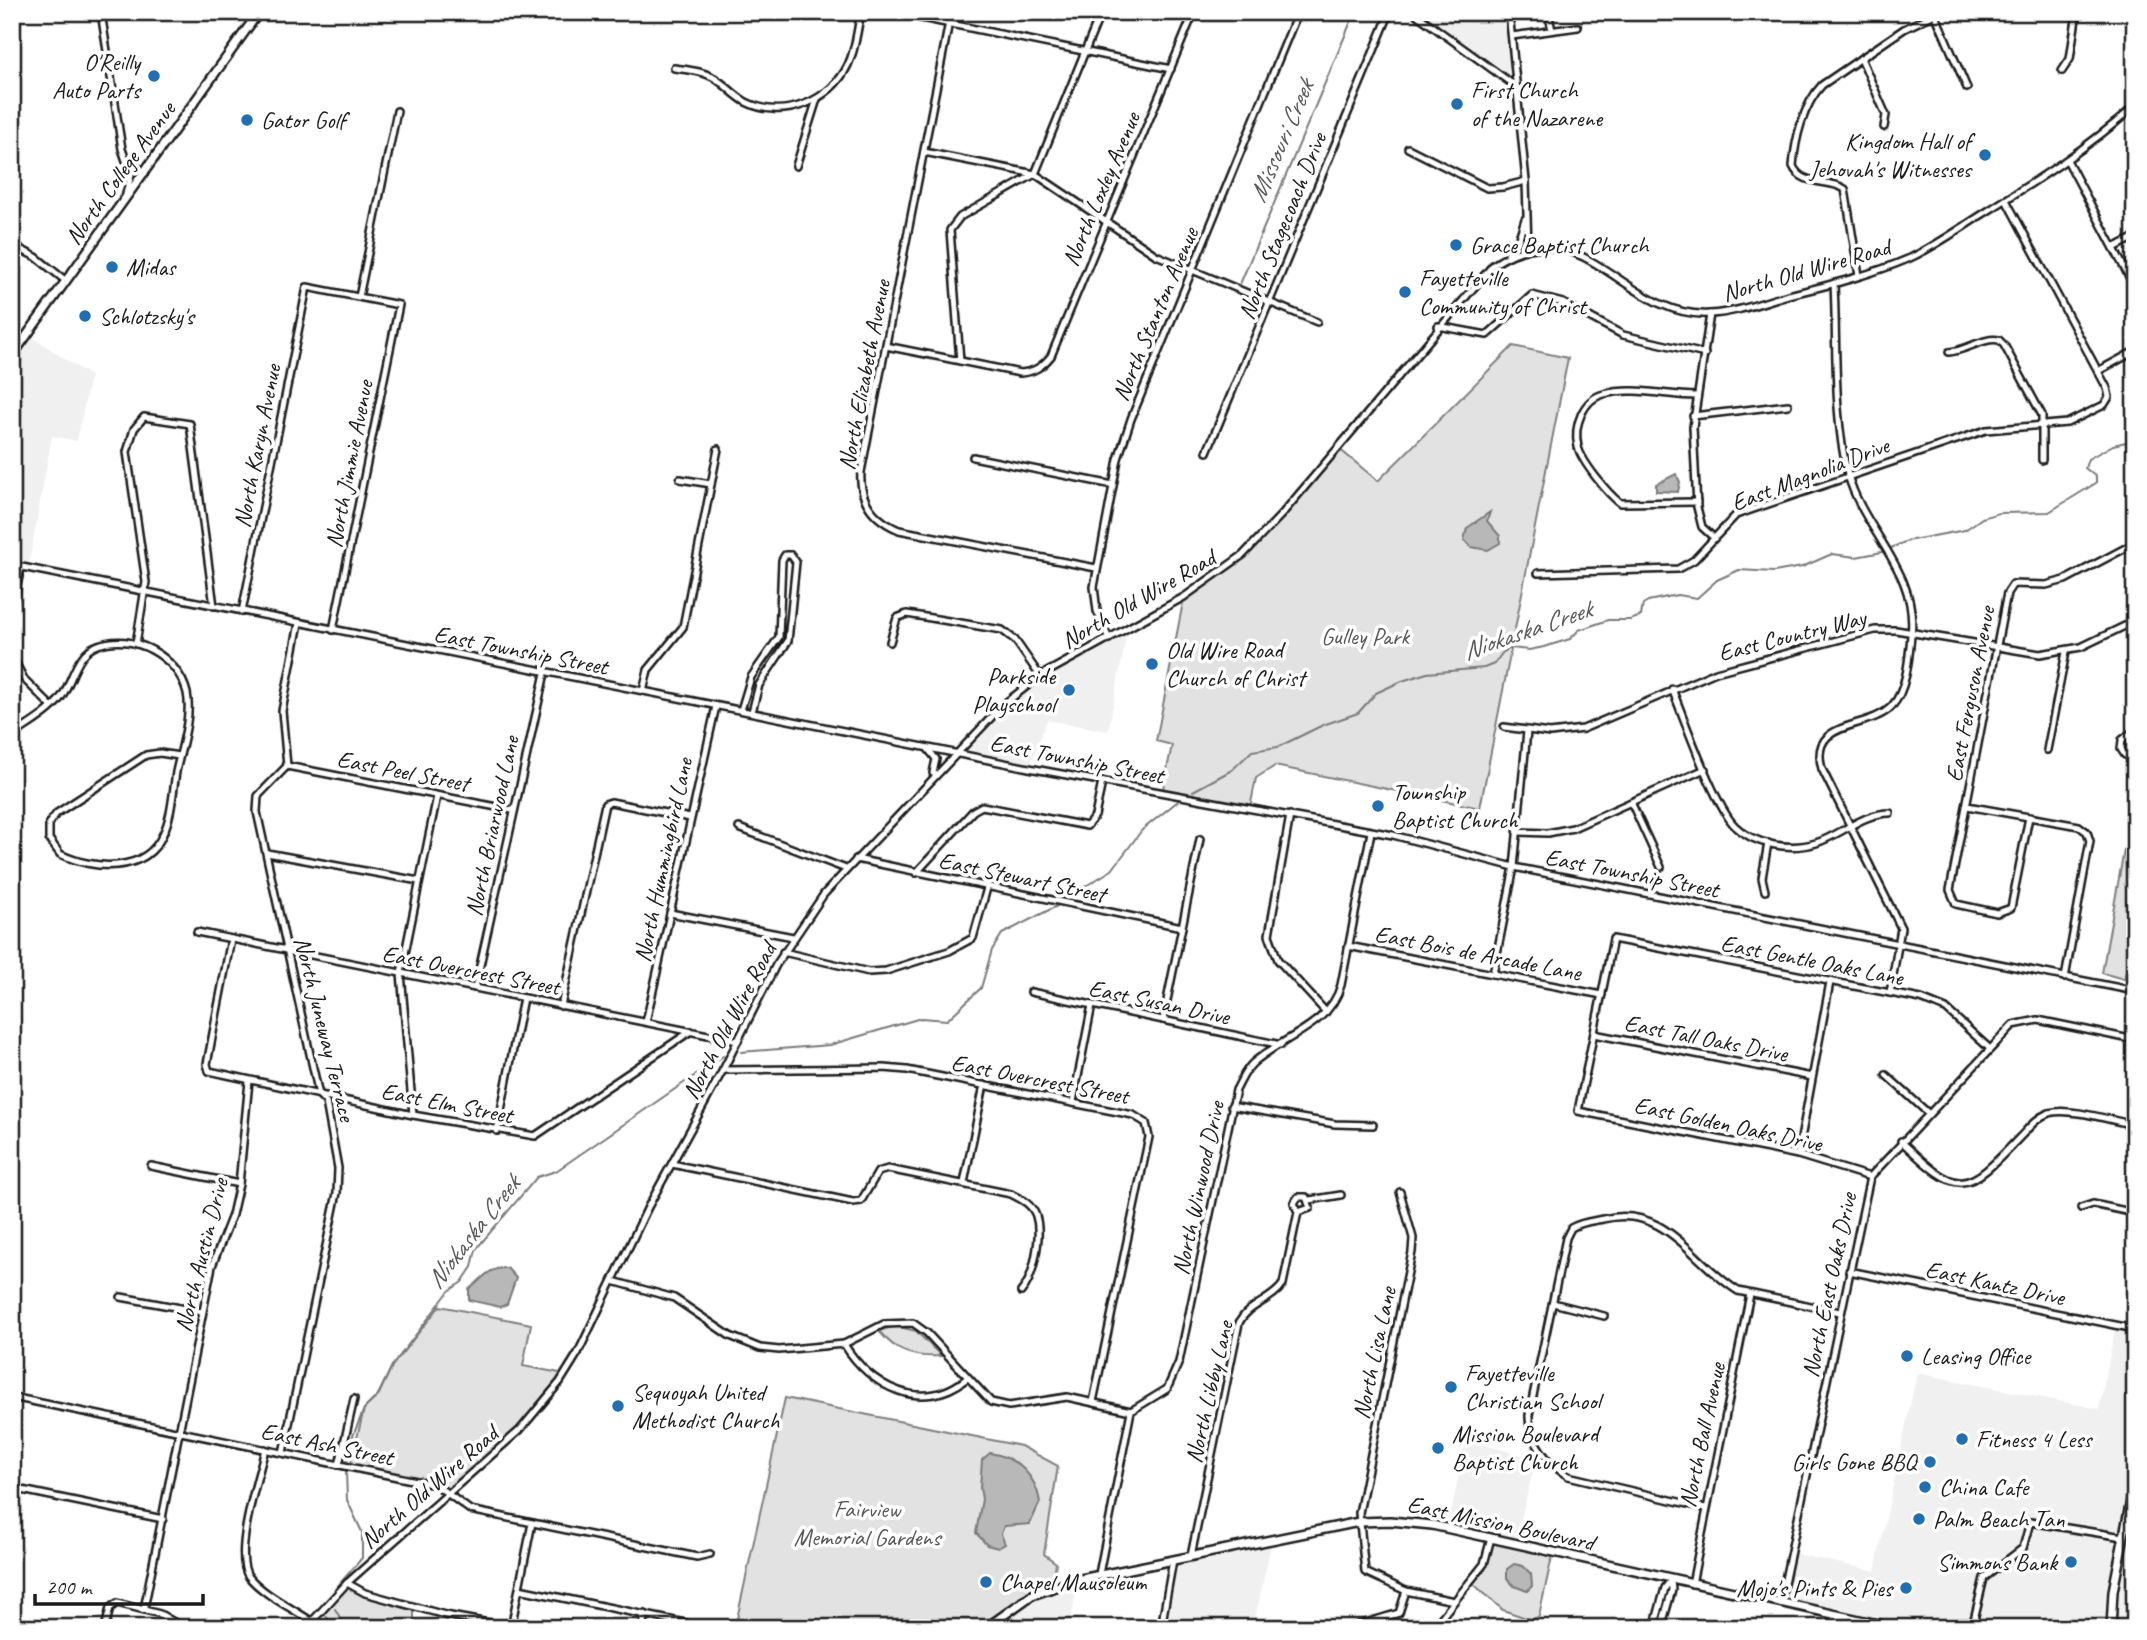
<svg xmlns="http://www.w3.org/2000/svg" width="2147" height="1640" font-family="Caveat,sans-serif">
	<rect width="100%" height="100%" fill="#fff"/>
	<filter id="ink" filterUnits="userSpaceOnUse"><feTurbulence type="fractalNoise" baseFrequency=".0143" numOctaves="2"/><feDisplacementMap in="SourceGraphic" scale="14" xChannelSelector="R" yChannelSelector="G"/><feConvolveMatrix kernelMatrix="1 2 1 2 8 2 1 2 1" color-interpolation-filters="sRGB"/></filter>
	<g filter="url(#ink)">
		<g fill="#f0f0f0">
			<polygon points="1429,12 1509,12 1518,88 1423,17"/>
			<polygon points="28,334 90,376 77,441 52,436 28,568 12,565 12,356"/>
			<polygon points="1128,628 1108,731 1047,720 1029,768 955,753 1040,676"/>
			<polygon points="2116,1325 2135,1329 2135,1480 2123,1540 2135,1543 2135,1628 1878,1628 1879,1625 1780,1603 1791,1553 1875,1571 1917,1373 2099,1409"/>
			<polygon points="1466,1440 1536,1459 1515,1543 1448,1528"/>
			<polygon points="1272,1540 1253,1628 1161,1628 1173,1560"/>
			<polygon points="1079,1579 1069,1628 1019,1628 991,1622 1015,1604"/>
		</g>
		<g fill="#e2e2e2" stroke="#7f7f7f" stroke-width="2">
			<polygon points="1513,346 1568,358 1480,808 1275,766 1256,778 1250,808 1162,794 1172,745 1156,741 1184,597 1243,555 1338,448 1378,481"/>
			<polygon points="2124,850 2135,852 2135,891 2127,899 2135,907 2135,940 2124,979 2102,973"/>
			<polygon points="440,1306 531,1324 523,1366 565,1374 534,1415 448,1492 436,1485 350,1467 364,1409 377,1397 392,1366"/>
			<path d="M 895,1326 L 916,1331 L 941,1356 C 913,1358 896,1352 879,1331 Z"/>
			<polygon points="785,1398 1021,1446 1058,1466 1044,1554 1056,1563 1052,1587 1032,1595 986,1628 735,1628"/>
			<polygon points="1491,1538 1553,1552 1539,1616 1532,1620 1503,1610 1470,1581 1484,1564"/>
			<polygon points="347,1583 359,1591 414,1605 414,1628 334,1628 322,1610"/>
		</g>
		<g fill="#b8b8b8" stroke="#7a7a7a" stroke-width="2">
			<polygon points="1676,474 1680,482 1678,492 1656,491 1656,484"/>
			<polygon points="1490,512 1487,521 1500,536 1500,543 1488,550 1471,547 1464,540 1467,528"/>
			<path d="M 507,1268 L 516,1278 L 507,1304 L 500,1307 L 469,1300 L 469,1289 C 483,1280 487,1267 507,1268 Z"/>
			<path d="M 990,1453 C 1017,1457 1036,1476 1040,1502 L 1030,1524 L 1004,1526 L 1001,1534 L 1005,1544 L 998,1548 L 987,1545 L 976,1533 L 982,1499 L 980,1488 L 982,1460 Z"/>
			<polygon points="1514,1564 1523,1566 1531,1574 1532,1586 1527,1591 1514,1586 1507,1578 1507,1569"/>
		</g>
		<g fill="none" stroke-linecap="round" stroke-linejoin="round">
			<g stroke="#7a7a7a" stroke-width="2">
				<polyline points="1240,284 1355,12"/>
				<polyline points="1891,548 1907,541 1965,530 1982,518 1999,513 2049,512 2096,483 2096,477 2085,468 2088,459 2113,445 2135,440"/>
				<polyline points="1193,791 1232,770 1252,751 1278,747 1323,725 1358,713 1376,693 1402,681 1427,673 1484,668 1494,664 1503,652 1511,648 1529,650 1544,647 1570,639 1579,630 1608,620 1630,620 1641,616 1643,604 1648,601 1677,595 1697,598 1717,580 1739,570 1774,572 1802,567 1832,554 1856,557 1882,552"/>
				<polyline points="1066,898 1112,870 1142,830 1178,801"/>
				<polyline points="741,1052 830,1045 921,1018 947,1020 981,988 992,950 1002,934 1057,906"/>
				<polyline points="347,1462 353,1436 364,1409 379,1394 392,1366 449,1291 462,1282 472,1267 476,1249 537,1177 556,1171 723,1056"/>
				<polyline points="335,1589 362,1558 362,1532 347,1500 346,1471"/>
				<polyline points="335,1609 346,1628"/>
			</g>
			<defs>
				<g id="minor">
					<polyline points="101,12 122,149 131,175 126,194"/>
					<polyline points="892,12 1171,69"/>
					<path d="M 951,12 L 861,472 C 859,500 873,519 899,530 L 1096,568"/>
					<polyline points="1413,12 1518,88"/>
					<polyline points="1509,12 1526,181 1528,248"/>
					<polyline points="1548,12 1552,30"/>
					<polyline points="1935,14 1967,88"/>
					<polyline points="1512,36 1578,27"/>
					<polyline points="1861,58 1886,115 1884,127"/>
					<path d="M 674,68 C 689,70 704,71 716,79 C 727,86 735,96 746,102 C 783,121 831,101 848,65 C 856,49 857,30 861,12"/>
					<polyline points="2062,71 2070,59 2077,12"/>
					<polyline points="1408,148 1487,188 1503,187 1526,181"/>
					<polyline points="924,152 1035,174 1156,255 1317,322"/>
					<polyline points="127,160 145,173"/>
					<polyline points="2067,160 2135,288"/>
					<polyline points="796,166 817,99"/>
					<polyline points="12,245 36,257 66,281"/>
					<polyline points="2114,248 2135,237"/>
					<polyline points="1508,253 1518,241 1525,219"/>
					<path d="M 1859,276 L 1845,189 C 1829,178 1802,187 1793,166 C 1795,140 1803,105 1822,85 L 1904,29 L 1939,12"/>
					<path d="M 1834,283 C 1837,344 1833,416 1848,475 C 1864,532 1919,572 1911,635 C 1909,657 1907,690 1892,706 C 1869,731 1808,718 1822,769 L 1901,928 L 1890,993"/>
					<polyline points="359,297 397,111"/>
					<polyline points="1710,314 1693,427 1697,507 1702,527 1713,537"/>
					<polyline points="1438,326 1487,335 1532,295 1563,303 1623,335 1705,354"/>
					<path d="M 886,346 L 1020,373 C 1034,372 1042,367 1051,356 L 1194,12"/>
					<path d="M 1949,352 C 1966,351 1983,337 1999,340 L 2004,345 L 2042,415 L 2042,460"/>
					<polyline points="960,361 950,230 960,217 1035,174 1101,12"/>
					<polyline points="2098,371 2135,351"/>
					<path d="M 1696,396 C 1667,396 1633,386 1604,394 C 1583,399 1573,426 1578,447 C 1582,462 1607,493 1620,503 L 1697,502"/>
					<polyline points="1693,416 1788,405"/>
					<polyline points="1207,452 1390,12"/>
					<polyline points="973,457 1113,485"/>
					<polyline points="680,479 711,484"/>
					<polyline points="12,565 1029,768 1393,835 1514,867 2135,991"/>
					<polyline points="1538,573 1678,569 1694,560 1736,515 1986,430 2067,423 2104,405 2109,397 2107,388 2006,200"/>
					<polyline points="12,610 21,567"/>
					<polyline points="242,612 307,287 399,305 333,630"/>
					<polyline points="1109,639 1097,611 1094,587 1118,459 1131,419 1298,12"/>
					<polyline points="890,642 897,618 907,614 1002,630 1015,640 1040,676"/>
					<polyline points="136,644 146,582 127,452 134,429 144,417 190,424 214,606"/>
					<polyline points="12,656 24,679 52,707"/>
					<path d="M 1672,689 C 1685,720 1714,805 1735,826 C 1754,845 1790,851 1816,843 C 1841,835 1863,813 1890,813"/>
					<polyline points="643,691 648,670 683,627 718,449"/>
					<polyline points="741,710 751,677 779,637 782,560 785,555 791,555 796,562 788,641 759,685 752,712"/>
					<polyline points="1504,727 1550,733 1583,729 1716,672 1875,630 1896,630 2040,654 2081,647 2135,621"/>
					<polyline points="2135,730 2122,740 2121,749 2125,755 2135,754"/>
					<path d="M 12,736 C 29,724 50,713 62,696 C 73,679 77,652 98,645 C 133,632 178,656 187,693 C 192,717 181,748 176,772 C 173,791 172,816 163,834 C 146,874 93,870 60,854 L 49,839 L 49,823 L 57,813 L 146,755 L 160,753 L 179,756"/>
					<polyline points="928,749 936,759 933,773"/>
					<polyline points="2047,750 2066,652"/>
					<polyline points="287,766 512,810"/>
					<polyline points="1631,802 1661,867"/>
					<polyline points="1967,806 2079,826 2087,832 2090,841 2065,978"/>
					<polyline points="1290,815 1269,935 1278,960 1326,1012"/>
					<polyline points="2029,817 2011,908 1997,913 1956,904 1950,890 2007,593 2013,584 2046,585 2065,580 2135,543"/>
					<polyline points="739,828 846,869"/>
					<polyline points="1518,832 1548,833 1573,828 1705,769"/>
					<polyline points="267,853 419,881"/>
					<polyline points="856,859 1182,927"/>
					<polyline points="916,873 973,811 982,806 1087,826 1095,816 1102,782"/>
					<polyline points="1765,891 1762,878 1768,843"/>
					<polyline points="670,913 793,937"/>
					<polyline points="197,932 738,1041"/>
					<polyline points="231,939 207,1064 209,1071 413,1115 535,1136 691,1031"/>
					<polyline points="1348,946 1602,995"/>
					<polyline points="783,952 869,972 886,971 949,951 973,938 987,888"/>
					<polyline points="1493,974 1514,867 1527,731"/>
					<polyline points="475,988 545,673"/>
					<polyline points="1031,992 1281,1045"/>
					<polyline points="561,1006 605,804 611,802 690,818"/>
					<polyline points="1163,1020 1200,839"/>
					<polyline points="646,1022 716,706"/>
					<polyline points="1594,1034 1812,1077"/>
					<polyline points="723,1070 884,1068 907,1070 1133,1115 1146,1123 1149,1137 1093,1402"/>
					<polyline points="1886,1075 1928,1113"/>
					<polyline points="1073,1102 1092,1005"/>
					<polyline points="1231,1106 1335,1124 1373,1125"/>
					<polyline points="413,1115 401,973 437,796"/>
					<polyline points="497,1131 523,998"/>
					<path d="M 1901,1141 C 1960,1198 1965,1195 2020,1137 C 2029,1128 2037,1117 2049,1113 C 2070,1107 2113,1121 2135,1125"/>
					<polyline points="1798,1155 1830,982"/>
					<path d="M 672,1164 L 853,1202 L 861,1201 L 878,1172 L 888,1169 L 1011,1194 C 1021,1199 1032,1204 1036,1216 C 1042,1235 1034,1278 1021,1292"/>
					<polyline points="151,1166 239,1184"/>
					<polyline points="1870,1177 1798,1155 1578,1111 1613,939 1921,999 1946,1009 1989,1048"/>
					<polyline points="964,1183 984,1085"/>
					<polyline points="1400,1192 1413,1238 1412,1252 1359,1513 1365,1572 1406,1591 1454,1601"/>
					<polyline points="1310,1200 1341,1195"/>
					<polyline points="2081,1208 2093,1204 2135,1213"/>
					<polyline points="1849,1271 2135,1329"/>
					<polyline points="613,1281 674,1298 730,1336 760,1348 779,1350 844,1344 884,1324 913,1323 927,1333 991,1402 1009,1406 1067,1397 1131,1411"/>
					<polyline points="121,1297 202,1312"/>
					<polyline points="1553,1303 1604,1316"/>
					<path d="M 844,1344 C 870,1387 922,1414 966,1379"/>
					<polyline points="12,1397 436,1485 470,1510 697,1557 710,1554"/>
					<path d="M 265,1449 C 259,1475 232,1556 249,1577 C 264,1595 292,1608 311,1621"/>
					<polyline points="283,1453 337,1193 338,1168 326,1102 319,1095 257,812 258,796 287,766 282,711 299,623"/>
					<polyline points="339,1465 354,1399"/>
					<polyline points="12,1488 163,1519"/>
					<path d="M 1705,1508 L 1568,1476 C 1548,1464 1528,1440 1529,1415 L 1566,1238 L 1571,1228 C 1581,1222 1593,1221 1603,1219 C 1666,1203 1692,1263 1738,1291 L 1840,1312"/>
					<path d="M 1191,1556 L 1239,1323 C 1248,1304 1272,1301 1283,1284 L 1298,1212 L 1294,1203 L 1298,1197 L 1306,1197 L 1310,1208 L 1298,1212"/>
					<path d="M 1099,1574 L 1131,1411 L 1167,1389 L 1179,1362 L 1236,1090 C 1241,1081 1245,1070 1253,1063 C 1282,1037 1330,1026 1341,985 L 1371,832"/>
					<polyline points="347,1583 365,1593 445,1615 511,1627"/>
					<polyline points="1692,1584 1750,1294"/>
					<polyline points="519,1589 709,1628"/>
					<polyline points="1780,1603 1870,1177 2013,1025 2038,1020 2135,1040"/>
					<polyline points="144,1609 212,1266 232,1215 239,1184 249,1081"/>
					<polyline points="1660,1622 1674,1628"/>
					<polyline points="105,1628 110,1608 117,1603 160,1614 184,1628"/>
					<path d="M 306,1628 L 347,1583 L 520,1430 L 560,1382 L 578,1353 L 648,1207 L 723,1070 L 776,965 L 824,894 L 1004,704 L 1040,676 L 1184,597 L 1243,555 L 1282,514 L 1493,265 C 1585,204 1623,319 1710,314 C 1736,313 1763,302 1788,295 C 1829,285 1871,275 1910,258 C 1936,246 1959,229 1983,214 C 2036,181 2088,148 2135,106"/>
					<polyline points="511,1628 532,1523"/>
					<polyline points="642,1628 645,1614"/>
					<polyline points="1161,1628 1173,1560"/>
					<polyline points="1349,1628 1399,1613 1406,1591"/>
					<polyline points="1433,1628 1484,1564 1491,1538"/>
					<polyline points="1654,1628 1665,1588 1671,1580"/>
					<polyline points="1661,1628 1672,1590 1671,1580"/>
					<polyline points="1833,1628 1835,1615"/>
					<polyline points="1972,1628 1984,1578 2023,1548 2030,1522 2123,1537"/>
				</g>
				<g id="major">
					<polyline points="12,356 259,12"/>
					<polyline points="986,1628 1032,1595 1076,1580 1359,1522 1390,1521 1432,1525 1896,1628"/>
					<polyline points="2111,1628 2113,1591 2135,1480"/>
				</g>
			</defs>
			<use href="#minor" stroke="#1c1c1c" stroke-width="10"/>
			<use href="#major" stroke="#1c1c1c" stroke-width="12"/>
			<use href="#minor" stroke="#fff" stroke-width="5"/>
			<use href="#major" stroke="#fff" stroke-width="7"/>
		</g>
	</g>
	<g fill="#1f6fb2" stroke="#fff" stroke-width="2.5">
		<circle cx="154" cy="76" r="7"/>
		<circle cx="1457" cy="104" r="7"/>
		<circle cx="247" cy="120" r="7"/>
		<circle cx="1985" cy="155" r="7"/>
		<circle cx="1456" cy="245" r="7"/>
		<circle cx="112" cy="267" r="7"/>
		<circle cx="1405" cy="292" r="7"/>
		<circle cx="85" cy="316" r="7"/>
		<circle cx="1152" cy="664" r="7"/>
		<circle cx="1069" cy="690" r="7"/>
		<circle cx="1378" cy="806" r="7"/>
		<circle cx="1907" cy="1356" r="7"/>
		<circle cx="1451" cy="1387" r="7"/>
		<circle cx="618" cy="1406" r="7"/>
		<circle cx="1962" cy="1439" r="7"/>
		<circle cx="1438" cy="1448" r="7"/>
		<circle cx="1930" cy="1462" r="7"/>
		<circle cx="1925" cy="1487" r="7"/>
		<circle cx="1919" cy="1519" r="7"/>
		<circle cx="2071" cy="1562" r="7"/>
		<circle cx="986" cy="1582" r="7"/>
		<circle cx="1906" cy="1588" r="7"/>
	</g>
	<g text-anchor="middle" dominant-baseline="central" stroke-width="7" stroke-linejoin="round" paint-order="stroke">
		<g font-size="24" fill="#1c1c1c" stroke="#fff" text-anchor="start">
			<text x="140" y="62" text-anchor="end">O'Reilly<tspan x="140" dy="28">Auto Parts</tspan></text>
			<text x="1471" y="90">First Church<tspan x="1471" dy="28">of the Nazarene</tspan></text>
			<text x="261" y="120">Gator Golf</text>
			<text x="1971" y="141" text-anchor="end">Kingdom Hall of<tspan x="1971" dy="28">Jehovah's Witnesses</tspan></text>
			<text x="1470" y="245">Grace Baptist Church</text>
			<text x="126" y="267">Midas</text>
			<text x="1419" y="278">Fayetteville<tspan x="1419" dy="28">Community of Christ</tspan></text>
			<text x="99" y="316">Schlotzsky's</text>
			<text x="1166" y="650">Old Wire Road<tspan x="1166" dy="28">Church of Christ</tspan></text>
			<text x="1055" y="676" text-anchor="end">Parkside<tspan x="1055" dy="28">Playschool</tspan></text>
			<text x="1392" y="792">Township<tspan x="1392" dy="28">Baptist Church</tspan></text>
			<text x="1921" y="1356">Leasing Office</text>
			<text x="1465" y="1373">Fayetteville<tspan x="1465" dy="28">Christian School</tspan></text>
			<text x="632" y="1392">Sequoyah United<tspan x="632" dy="28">Methodist Church</tspan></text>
			<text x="1452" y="1434">Mission Boulevard<tspan x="1452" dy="28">Baptist Church</tspan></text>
			<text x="1976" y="1439">Fitness 4 Less</text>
			<text x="1916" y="1462" text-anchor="end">Girls Gone BBQ</text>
			<text x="1939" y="1487">China Cafe</text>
			<text x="1933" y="1519">Palm Beach Tan</text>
			<text x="2057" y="1562" text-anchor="end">Simmons Bank</text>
			<text x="1000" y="1582">Chapel Mausoleum</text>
			<text x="1892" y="1588" text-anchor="end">Mojo's Pints &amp; Pies</text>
		</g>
		<g font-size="24" fill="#1c1c1c" stroke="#fff">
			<text transform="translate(120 173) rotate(-54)">North College Avenue</text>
			<text transform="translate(1101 189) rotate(-67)">North Loxley Avenue</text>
			<text transform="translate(1282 226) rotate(-68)">North Stagecoach Drive</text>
			<text transform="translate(1806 270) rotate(-16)">North Old Wire Road</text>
			<text transform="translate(1155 314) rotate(-67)">North Stanton Avenue</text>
			<text transform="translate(864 375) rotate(-79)">North Elizabeth Avenue</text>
			<text transform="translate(257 446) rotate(-79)">North Karyn Avenue</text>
			<text transform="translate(349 464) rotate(-79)">North Jimmie Avenue</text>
			<text transform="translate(1810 474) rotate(-21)">East Magnolia Drive</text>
			<text transform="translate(1138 599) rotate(-30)">North Old Wire Road</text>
			<text transform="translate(1792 635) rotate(-14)">East Country Way</text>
			<text transform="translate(521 650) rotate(11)">East Township Street</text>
			<text transform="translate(1970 694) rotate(-79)">East Ferguson Avenue</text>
			<text transform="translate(1077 759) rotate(11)">East Township Street</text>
			<text transform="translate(403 771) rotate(11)">East Peel Street</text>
			<text transform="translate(492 826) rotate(-78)">North Briarwood Lane</text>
			<text transform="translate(663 860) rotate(-78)">North Hummingbird Lane</text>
			<text transform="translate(1632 873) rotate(11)">East Township Street</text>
			<text transform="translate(1022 877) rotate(12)">East Stewart Street</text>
			<text transform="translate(1478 953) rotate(11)">East Bois de Arcade Lane</text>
			<text transform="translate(1812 960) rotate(11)">East Gentle Oaks Lane</text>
			<text transform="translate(471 970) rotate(11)">East Overcrest Street</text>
			<text transform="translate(1159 1002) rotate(12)">East Susan Drive</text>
			<text transform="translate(729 1021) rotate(-62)">North Old Wire Road</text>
			<text transform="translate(325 1029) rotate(76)">North Juneway Terrace</text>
			<text transform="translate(1706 1038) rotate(11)">East Tall Oaks Drive</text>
			<text transform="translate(1040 1079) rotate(11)">East Overcrest Street</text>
			<text transform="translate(447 1103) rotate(11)">East Elm Street</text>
			<text transform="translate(1728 1124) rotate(12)">East Golden Oaks Drive</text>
			<text transform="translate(1198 1188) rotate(-78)">North Winwood Drive</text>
			<text transform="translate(201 1255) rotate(-76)">North Austin Drive</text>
			<text transform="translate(1995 1283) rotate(12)">East Kantz Drive</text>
			<text transform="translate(1829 1285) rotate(-78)">North East Oaks Drive</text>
			<text transform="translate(1374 1353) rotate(-78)">North Lisa Lane</text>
			<text transform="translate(1209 1392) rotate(-77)">North Libby Lane</text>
			<text transform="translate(1702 1435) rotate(-78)">North Ball Avenue</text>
			<text transform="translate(327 1444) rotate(12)">East Ash Street</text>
			<text transform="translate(429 1487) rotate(-41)">North Old Wire Road</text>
			<text transform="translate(1501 1523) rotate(12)">East Mission Boulevard</text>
		</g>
		<g font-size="24" fill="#575757" stroke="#fff">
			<text x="1365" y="636">Gulley Park</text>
			<text x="867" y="1509">Fairview<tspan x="867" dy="28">Memorial Gardens</tspan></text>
		</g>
		<g font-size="26" font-style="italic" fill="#5a5a5a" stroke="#fff">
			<text transform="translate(1281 141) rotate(-67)">Missouri Creek</text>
			<text transform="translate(1527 630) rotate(-19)">Niokaska Creek</text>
			<text transform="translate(473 1232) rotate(-52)">Niokaska Creek</text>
		</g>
	</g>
	<rect width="2147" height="1640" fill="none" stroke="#fff" stroke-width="42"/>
	<rect x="21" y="21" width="2105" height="1598" fill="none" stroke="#1c1c1c" stroke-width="2.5" filter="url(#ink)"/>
	<path d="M35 1594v10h168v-10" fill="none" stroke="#1c1c1c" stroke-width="3.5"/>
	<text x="46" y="1594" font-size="21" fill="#1c1c1c" stroke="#ffffff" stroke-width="5" paint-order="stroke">200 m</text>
</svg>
